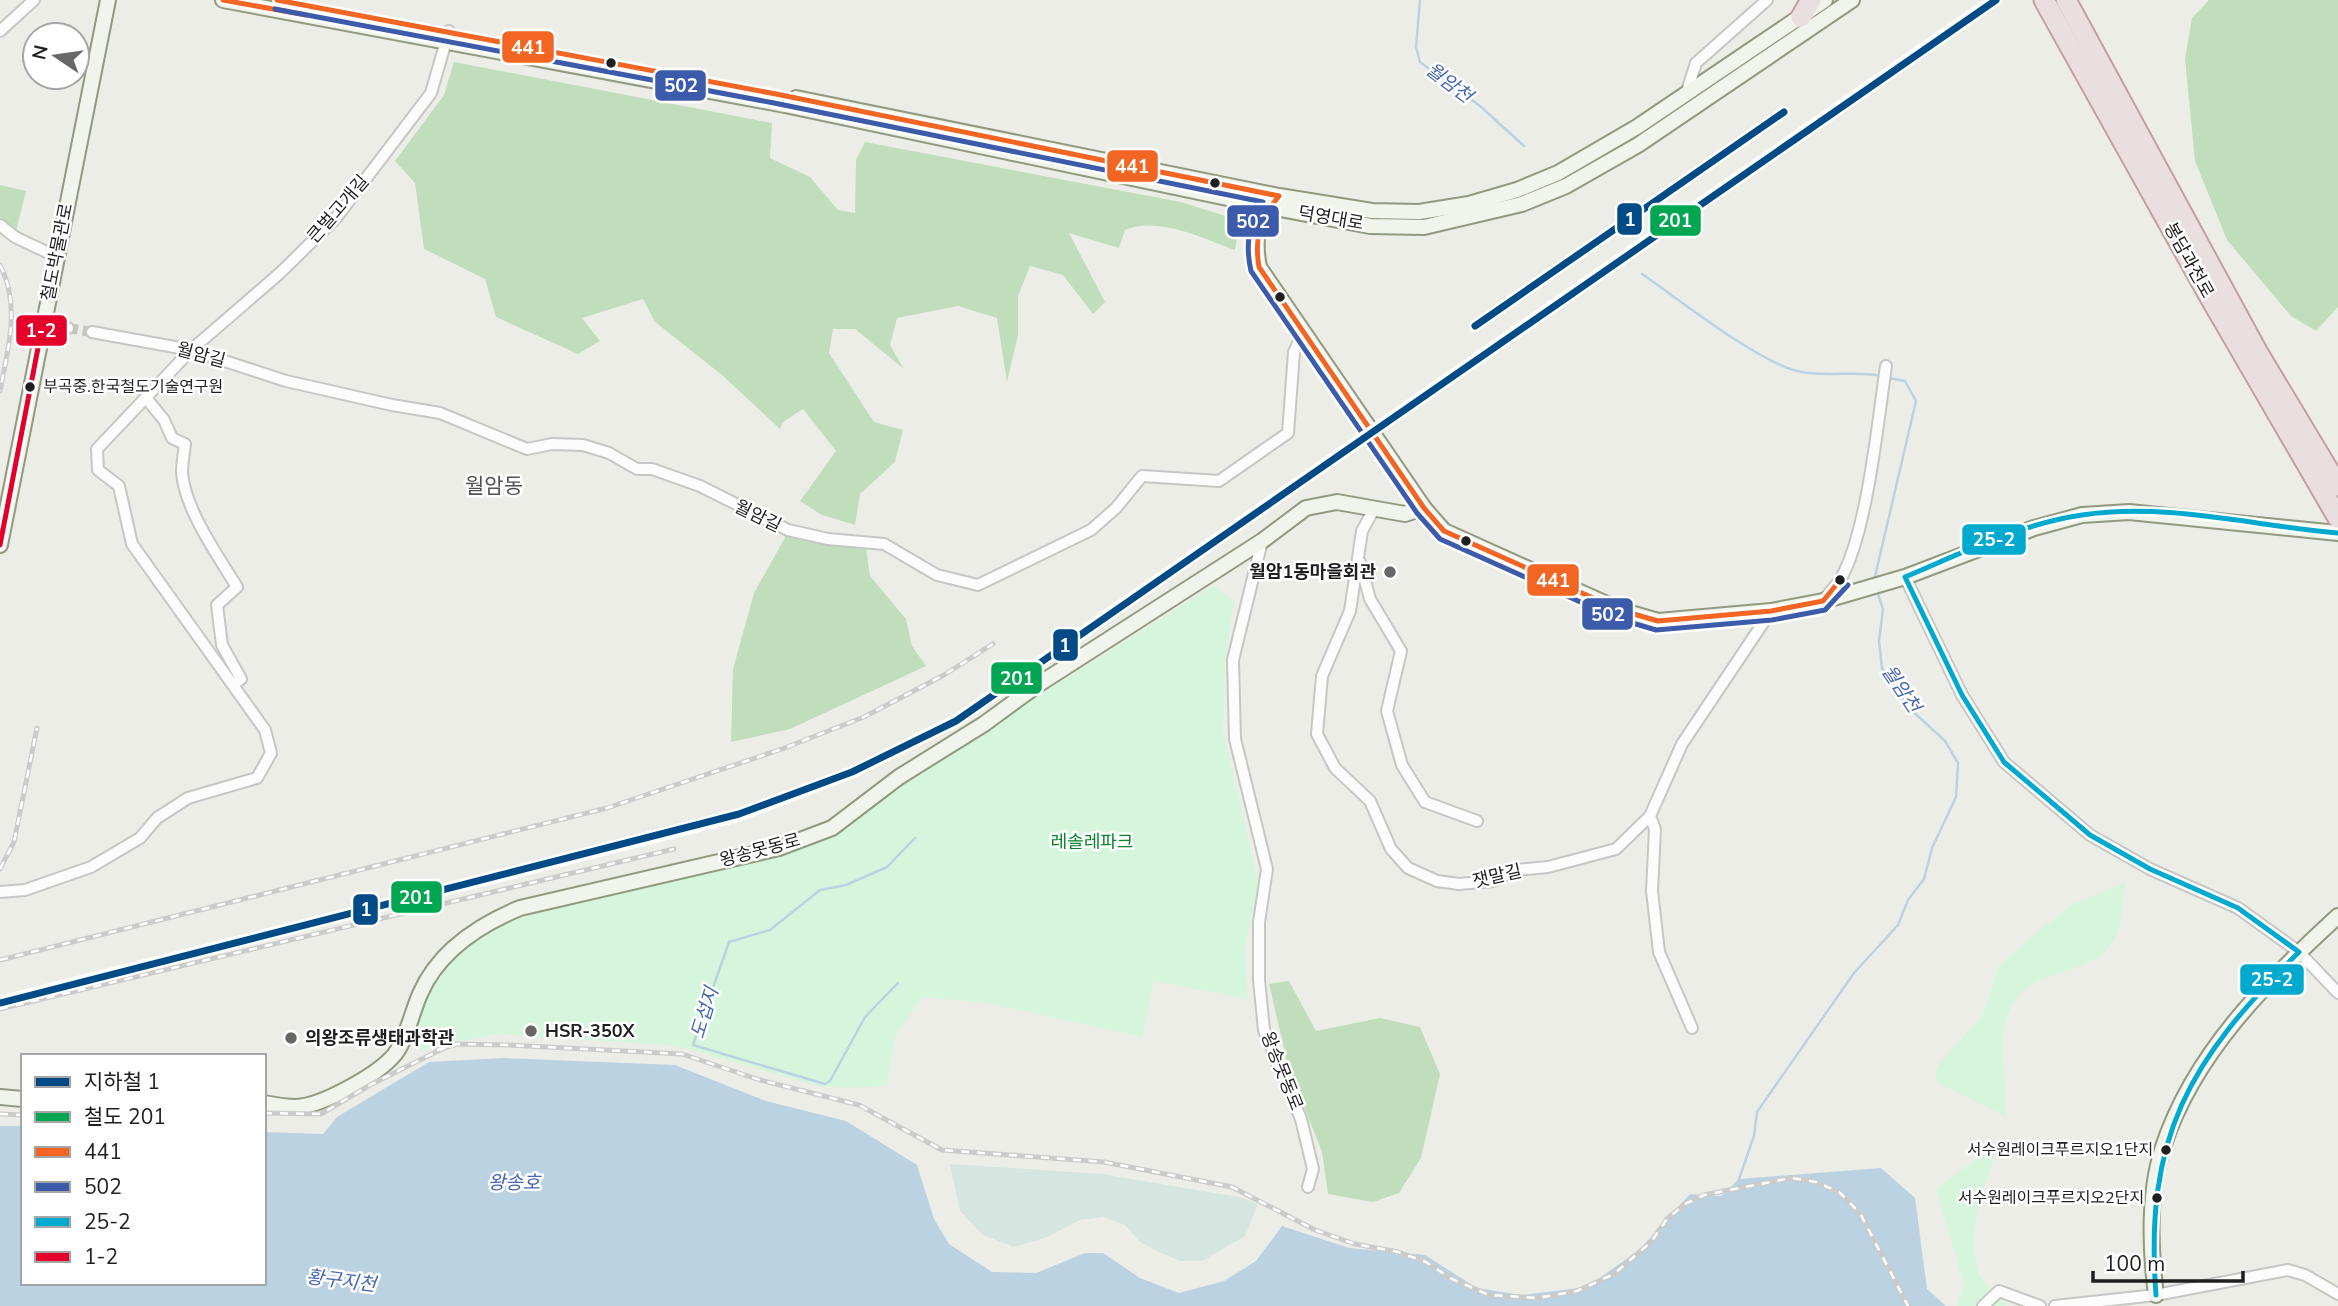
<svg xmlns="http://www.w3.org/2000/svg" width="2338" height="1306" font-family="'Nunito Sans','Noto Sans KR',sans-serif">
	<rect width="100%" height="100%" fill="#edede8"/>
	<g fill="#c1debc">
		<polygon points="2209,0 2338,0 2338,307 2316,331 2291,316 2227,240 2195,161 2185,59 2192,18"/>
		<path d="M 454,62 L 772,123 L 770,158 L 810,177 L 838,210 L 855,213 L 856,160 L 865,142 L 1181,202 L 1232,218 L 1239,227 L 1235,250 C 1202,238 1158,216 1125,230 L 1119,248 L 1069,233 L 1105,302 L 1093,314 L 1063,275 L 1030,266 L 1018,296 L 1018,335 L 1007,382 L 997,318 L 958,306 L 897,318 L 890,345 L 904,369 L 855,329 L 833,329 L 829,353 L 874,422 L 903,430 L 895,462 L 860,494 L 855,525 L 822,515 L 800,501 L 836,451 L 803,409 L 783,422 L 780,429 L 722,375 L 655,322 L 643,299 L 582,318 L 600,341 L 578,354 L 496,317 L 485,279 L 424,249 L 415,183 L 395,161 L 444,95 Z"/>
		<polygon points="0,185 26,191 16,231 0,217"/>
		<polygon points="787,534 866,548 870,576 906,619 912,646 926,666 790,729 731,742 733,669 754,593"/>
		<polygon points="1289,981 1316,1031 1380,1018 1420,1027 1440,1074 1421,1158 1399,1193 1373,1202 1328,1194 1322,1152 1288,1066 1269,984"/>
	</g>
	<polygon fill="#d5e5df" points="950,1164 1102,1174 1239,1197 1258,1204 1245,1236 1202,1261 1180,1261 1159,1252 1140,1242 1125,1225 1104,1217 1080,1220 1045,1238 1013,1247 982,1234 960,1211"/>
	<g fill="#d5f5dc">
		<path d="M 1213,586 L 1234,601 L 1225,662 L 1223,732 L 1259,884 L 1245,947 L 1248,999 L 1154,981 L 1142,1037 L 987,1003 L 922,997 L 895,1037 L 887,1086 L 849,1088 L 818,1086 L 678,1046 L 496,1034 C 469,1041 447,1041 421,1050 C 399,1012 454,948 486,928 C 496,922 510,918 522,913 L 783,852 L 837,834 L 905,780 Z"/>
		<path d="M 2125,883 C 2123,900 2123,921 2116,936 C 2096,979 2031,965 2012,1005 C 1993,1044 2009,1076 2005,1116 L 1938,1083 L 1935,1074 L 1938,1065 L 1982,1016 L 1999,965 L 2069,906 Z"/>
		<path d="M 2000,1142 C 1982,1193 1948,1268 2007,1306 L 1957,1306 L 1964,1284 L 1936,1189 Z"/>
	</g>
	<polygon fill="#bad2e2" points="504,1058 675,1065 766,1101 846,1121 917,1165 934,1219 949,1244 992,1272 1036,1273 1085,1253 1103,1253 1140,1278 1179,1293 1224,1281 1256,1261 1282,1226 1349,1248 1425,1255 1477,1288 1522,1295 1587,1287 1639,1250 1690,1194 1721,1196 1739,1179 1881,1168 1915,1198 1927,1289 1946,1306 0,1306 0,1126 23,1126 23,1283 264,1283 264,1132 323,1134 337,1117 429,1062"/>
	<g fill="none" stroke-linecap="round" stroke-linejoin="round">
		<g stroke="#bad2e2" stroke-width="2.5">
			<polyline points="1420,0 1416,47 1420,62 1480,106 1524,146"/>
			<path d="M 1642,274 C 1680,300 1755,360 1797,371 C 1824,378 1854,370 1882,376"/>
			<polyline points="1874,581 1916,401 1905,381 1889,378"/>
			<polyline points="898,983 865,1017 830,1081 825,1084 693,1045 729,942 770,930 820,890 846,885 887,867 915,838"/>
			<polyline points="1739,1179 1754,1136 1757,1112 1854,973 1898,925 1908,900 1924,879 1932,848 1956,797 1958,763 1945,741 1908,707 1882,668 1879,641 1883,609 1877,591"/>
		</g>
		<polyline stroke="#c4c4c0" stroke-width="10" stroke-dasharray="10 5" stroke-linecap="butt" points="68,328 92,332"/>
		<defs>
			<g id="street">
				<polyline points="0,31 34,0"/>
				<polyline points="1686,94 1696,63 1767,0"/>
				<polyline points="0,225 15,237 55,256"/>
				<polyline points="43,322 68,328"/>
				<polyline points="92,332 191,350 286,381 392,405 440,413 527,449 552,444 583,445 609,453 637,469 652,469 700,486 788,530 828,539 884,544 937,575 978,585 1091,530 1116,508 1142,476 1219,481 1288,433 1294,352 1304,331"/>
				<path d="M 146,398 L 164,420 L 172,438 L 185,444 C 184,453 182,463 182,472 C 184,508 218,556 237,587 L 217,605 L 222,645 L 241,679 L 234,684"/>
				<polyline points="1374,509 1362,531 1350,611 1322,676 1317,734 1335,768 1370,801 1391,849 1408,868 1437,881 1459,884 1493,881 1516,870 1548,867 1616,849 1650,816 1682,744 1771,611"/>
				<polyline points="1262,541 1233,660 1235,739 1267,869 1259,922 1259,980 1264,1030 1301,1119 1313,1169 1308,1187"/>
				<polyline points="1360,562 1370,599 1401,651 1387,711 1402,765 1425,802 1477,821"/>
				<polyline points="1905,577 1962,695 2004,762 2090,835 2150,869 2238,908 2299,952 2338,993"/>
				<path d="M 1823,601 C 1828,594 1835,587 1840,580 C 1867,535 1878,420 1886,366"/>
				<polyline points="1650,816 1655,829 1652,891 1659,952 1692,1028"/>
				<polyline points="0,892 25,890 91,867 140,838 157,818 188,798 257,778 271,753 265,730 132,544 119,486 98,470 97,449 191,350 280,273 336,218 431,93 449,31"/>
				<polyline points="1983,1306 1999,1291 2040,1306"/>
				<polyline points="2055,1306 2156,1295 2288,1270 2305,1275 2338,1294"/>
			</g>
			<g id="secondary">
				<polyline points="223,0 785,105 1270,207 1370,226 1424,227 1522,204 1566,186 1638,145 1852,0"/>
				<polyline points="796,98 1279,196 1372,211 1419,212 1469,204 1517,190 1558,173 1637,127 1825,0"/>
				<path d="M 1273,203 C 1256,223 1254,241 1259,267 L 1424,508 L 1444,531 L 1620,610 L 1658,621 L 1771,611 L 1823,601 L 1905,577 L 2034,528 L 2082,515 L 2129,512 L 2338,533"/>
				<polyline points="0,545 108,0"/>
				<polyline points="0,1097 23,1099"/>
				<path d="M 264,1103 C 275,1105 286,1107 296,1107 C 322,1106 379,1074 395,1054 C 407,1038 412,1012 420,994 C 438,952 479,925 520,908 L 779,848 L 832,828 L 899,777 L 984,724 L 1036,686 L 1262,541 L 1306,508 L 1337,502 L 1405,514 L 1424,508"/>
				<path d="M 2156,1295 C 2150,1248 2148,1193 2163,1147 C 2194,1053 2267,981 2338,916"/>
			</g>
			<g id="highway">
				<polyline points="2044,0 2208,294 2338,518"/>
				<polyline points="2066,0 2258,353 2338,486"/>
				<polyline points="1801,17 1811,0"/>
			</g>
		</defs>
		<use href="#street" stroke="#c6c6c4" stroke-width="14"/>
		<use href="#secondary" stroke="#91997f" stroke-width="18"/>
		<use href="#highway" stroke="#c49ea1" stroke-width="23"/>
		<use href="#street" stroke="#fcfcfc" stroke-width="10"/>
		<use href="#secondary" stroke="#f1f4eb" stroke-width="14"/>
		<use href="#highway" stroke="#eadfdf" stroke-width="19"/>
		<defs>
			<g id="rail">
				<path d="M 0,265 C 21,306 8,348 0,391"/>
				<polyline points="0,869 14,842 37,728"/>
				<polyline points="0,960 607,808 782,749 864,717 944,675 993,644"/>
				<polyline points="0,1009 674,849"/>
				<polyline points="437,1050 457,1044 508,1045 682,1054 760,1080 859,1105 942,1150 1104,1162 1232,1187 1315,1230 1355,1244 1398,1252 1426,1262 1452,1279 1489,1295 1537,1298 1577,1291 1614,1274 1651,1242 1667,1219 1685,1204 1704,1195 1791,1178 1816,1182 1839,1192 1860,1213 1908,1306"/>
				<polyline points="264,1113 321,1114 372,1084 446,1047"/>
				<polyline points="0,1114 23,1115"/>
			</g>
		</defs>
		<use href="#rail" stroke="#cbcbca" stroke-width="5"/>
		<use href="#rail" stroke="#fff" stroke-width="2.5" stroke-dasharray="8" stroke-linecap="butt"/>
		<defs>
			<g id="bus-1">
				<polyline points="223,0 306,15"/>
				<path d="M 277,0 L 776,94 L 1279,196 C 1260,219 1254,237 1259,267 L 1424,508 L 1444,531 L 1620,610 L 1658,621 L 1771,611 L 1823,601 L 1841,579"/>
			</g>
			<path id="bus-2" d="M 275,9 L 774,103 L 1263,202 C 1248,223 1245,245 1251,271 L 1417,513 L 1440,539 L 1616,618 L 1656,630 L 1772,620 L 1825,610 L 1848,585"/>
			<path id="bus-3" d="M 2156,1295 C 2144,1137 2189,1060 2299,952 L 2238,908 L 2150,869 L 2090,835 L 2004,762 L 1962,695 L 1905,577 C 1962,553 2020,524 2082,515 C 2166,502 2254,526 2338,533"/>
			<polyline id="bus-4" points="0,545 43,322"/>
		</defs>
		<use href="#bus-1" stroke="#fff" stroke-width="10"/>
		<use href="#bus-2" stroke="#fff" stroke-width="10"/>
		<use href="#bus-3" stroke="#fff" stroke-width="10"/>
		<use href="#bus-4" stroke="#fff" stroke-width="10"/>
		<use href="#bus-1" stroke="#f26522" stroke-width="5"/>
		<use href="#bus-2" stroke="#3d5bab" stroke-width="5"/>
		<use href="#bus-3" stroke="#00a9ce" stroke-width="5"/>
		<use href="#bus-4" stroke="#e4002b" stroke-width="5"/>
		<defs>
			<polyline id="rail-1" points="2,1001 735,817 849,774 956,720 1983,7"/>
		</defs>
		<use href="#rail-1" stroke="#fff" stroke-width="12"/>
		<use href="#rail-1" stroke="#00a651" stroke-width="7"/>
		<defs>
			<g id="metro-1">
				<polyline points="1475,326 1784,112"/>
				<polyline points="0,1003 739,814 852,772 956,721 1996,0"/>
			</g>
		</defs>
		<use href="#metro-1" stroke="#fff" stroke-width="12"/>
		<use href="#metro-1" stroke="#004a85" stroke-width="7"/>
	</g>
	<g fill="#1f1f1f" stroke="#fff" stroke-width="2.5">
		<circle cx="611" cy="63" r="6"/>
		<circle cx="1215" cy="183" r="6"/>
		<circle cx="1280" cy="297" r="6"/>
		<circle cx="30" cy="387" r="6"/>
		<circle cx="1466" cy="541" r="6"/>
		<circle cx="1840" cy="580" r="6"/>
		<circle cx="2166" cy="1150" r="6"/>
		<circle cx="2157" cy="1198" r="6"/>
	</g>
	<g fill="#676765" stroke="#fff" stroke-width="2.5">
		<circle cx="1390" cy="572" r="7"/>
		<circle cx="531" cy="1031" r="7"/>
		<circle cx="291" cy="1038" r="7"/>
	</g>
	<g text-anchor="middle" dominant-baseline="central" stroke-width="5" stroke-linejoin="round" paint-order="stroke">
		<g font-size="16" fill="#1f1f1f" stroke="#fff" text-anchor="end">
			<text x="43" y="387" text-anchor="start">부곡중.한국철도기술연구원</text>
			<text x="2153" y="1150">서수원레이크푸르지오1단지</text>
			<text x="2144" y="1198">서수원레이크푸르지오2단지</text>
		</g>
		<g font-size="18" fill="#1f1f1f" stroke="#fff">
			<text transform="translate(338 209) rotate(-49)">큰벌고개길</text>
			<text transform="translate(1331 218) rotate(10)">덕영대로</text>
			<text transform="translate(57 252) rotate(-79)">철도박물관로</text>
			<text transform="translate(2189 260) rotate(61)">봉담과천로</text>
			<text transform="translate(201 355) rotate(15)">월암길</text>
			<text transform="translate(758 516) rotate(26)">월암길</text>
			<text transform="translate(760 850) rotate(-15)">왕송못동로</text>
			<text transform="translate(1497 876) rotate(-13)">잿말길</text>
			<text transform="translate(1282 1071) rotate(68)">왕송못동로</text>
		</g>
		<g font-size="18" font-weight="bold" fill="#1f1f1f" stroke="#fff" text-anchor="start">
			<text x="1376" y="572" text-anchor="end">월암1동마을회관</text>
			<text x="545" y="1031">HSR-350X</text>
			<text x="305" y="1038">의왕조류생태과학관</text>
		</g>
		<g font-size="18" fill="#07842b" stroke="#fff">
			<text x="1092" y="842">레솔레파크</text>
		</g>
		<g font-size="19" font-style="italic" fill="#4767b4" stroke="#fff">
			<text transform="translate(1449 83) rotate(37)">월암천</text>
			<text transform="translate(1901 689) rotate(56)">월암천</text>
			<text transform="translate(705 1013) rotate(-73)">도섭지</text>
			<text x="514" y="1183">왕송호</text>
			<text transform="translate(341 1281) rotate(7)">황구지천</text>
		</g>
		<g font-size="21" fill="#525252" stroke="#fff">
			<text x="494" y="486">월암동</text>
		</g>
	</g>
	<g stroke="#fff" stroke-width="2.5">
		<rect x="501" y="30" width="54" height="34" rx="7" fill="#f26522"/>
		<rect x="654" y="69" width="53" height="33" rx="7" fill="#3d5bab"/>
		<rect x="1106" y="149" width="53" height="34" rx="7" fill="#f26522"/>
		<rect x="1616" y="202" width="27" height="34" rx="7" fill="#004a85"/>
		<rect x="1649" y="204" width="53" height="33" rx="7" fill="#00a651"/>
		<rect x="1226" y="204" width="54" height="34" rx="7" fill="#3d5bab"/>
		<rect x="15" y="314" width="53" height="33" rx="7" fill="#e4002b"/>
		<rect x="1961" y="523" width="66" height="33" rx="7" fill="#00a9ce"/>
		<rect x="1526" y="563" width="54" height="34" rx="7" fill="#f26522"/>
		<rect x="1581" y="597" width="53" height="34" rx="7" fill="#3d5bab"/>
		<rect x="1052" y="628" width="27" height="34" rx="7" fill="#004a85"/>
		<rect x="990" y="661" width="53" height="34" rx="7" fill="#00a651"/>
		<rect x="390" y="880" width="53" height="34" rx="7" fill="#00a651"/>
		<rect x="352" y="893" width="27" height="33" rx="7" fill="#004a85"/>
		<rect x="2239" y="963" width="66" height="33" rx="7" fill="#00a9ce"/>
	</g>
	<g font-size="19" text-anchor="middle" font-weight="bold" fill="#fff">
		<text x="528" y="54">441</text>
		<text x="681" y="92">502</text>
		<text x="1132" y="173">441</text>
		<text x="1630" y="226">1</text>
		<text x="1675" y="227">201</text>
		<text x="1253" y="228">502</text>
		<text x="41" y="337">1-2</text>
		<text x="1994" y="546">25-2</text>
		<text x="1553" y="587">441</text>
		<text x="1608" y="621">502</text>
		<text x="1065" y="652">1</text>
		<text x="1017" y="685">201</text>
		<text x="416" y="904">201</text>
		<text x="366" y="916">1</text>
		<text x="2272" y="986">25-2</text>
	</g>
	<rect x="21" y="1054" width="245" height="231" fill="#ffffff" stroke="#a5a5a5" stroke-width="2"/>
	<rect x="35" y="1077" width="35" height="10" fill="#004a85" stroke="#a5a5a5" stroke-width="2"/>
	<text x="84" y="1089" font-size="21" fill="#1f1f1f">지하철 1</text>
	<rect x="35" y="1112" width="35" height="10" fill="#00a651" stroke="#a5a5a5" stroke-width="2"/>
	<text x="84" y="1124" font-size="21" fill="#1f1f1f">철도 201</text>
	<rect x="35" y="1147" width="35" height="10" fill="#f26522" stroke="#a5a5a5" stroke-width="2"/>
	<text x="84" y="1159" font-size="21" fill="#1f1f1f">441</text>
	<rect x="35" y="1182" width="35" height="10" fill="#3d5bab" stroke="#a5a5a5" stroke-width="2"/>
	<text x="84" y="1194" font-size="21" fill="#1f1f1f">502</text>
	<rect x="35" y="1217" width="35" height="10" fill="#00a9ce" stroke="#a5a5a5" stroke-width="2"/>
	<text x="84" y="1229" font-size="21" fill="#1f1f1f">25-2</text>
	<rect x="35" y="1252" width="35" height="10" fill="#e4002b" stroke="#a5a5a5" stroke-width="2"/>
	<text x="84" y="1264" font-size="21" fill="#1f1f1f">1-2</text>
	<g transform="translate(56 56) rotate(283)"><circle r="33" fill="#ffffff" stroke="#a5a5a5" stroke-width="2"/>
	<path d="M0-5L12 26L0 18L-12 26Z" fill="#676765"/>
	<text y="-10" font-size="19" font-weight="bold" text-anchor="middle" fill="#1f1f1f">N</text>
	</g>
	<path d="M2093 1271v10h150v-10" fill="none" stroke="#1f1f1f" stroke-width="3.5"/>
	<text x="2104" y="1271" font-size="21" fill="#1f1f1f" stroke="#ffffff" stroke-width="5" paint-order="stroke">100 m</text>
</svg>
